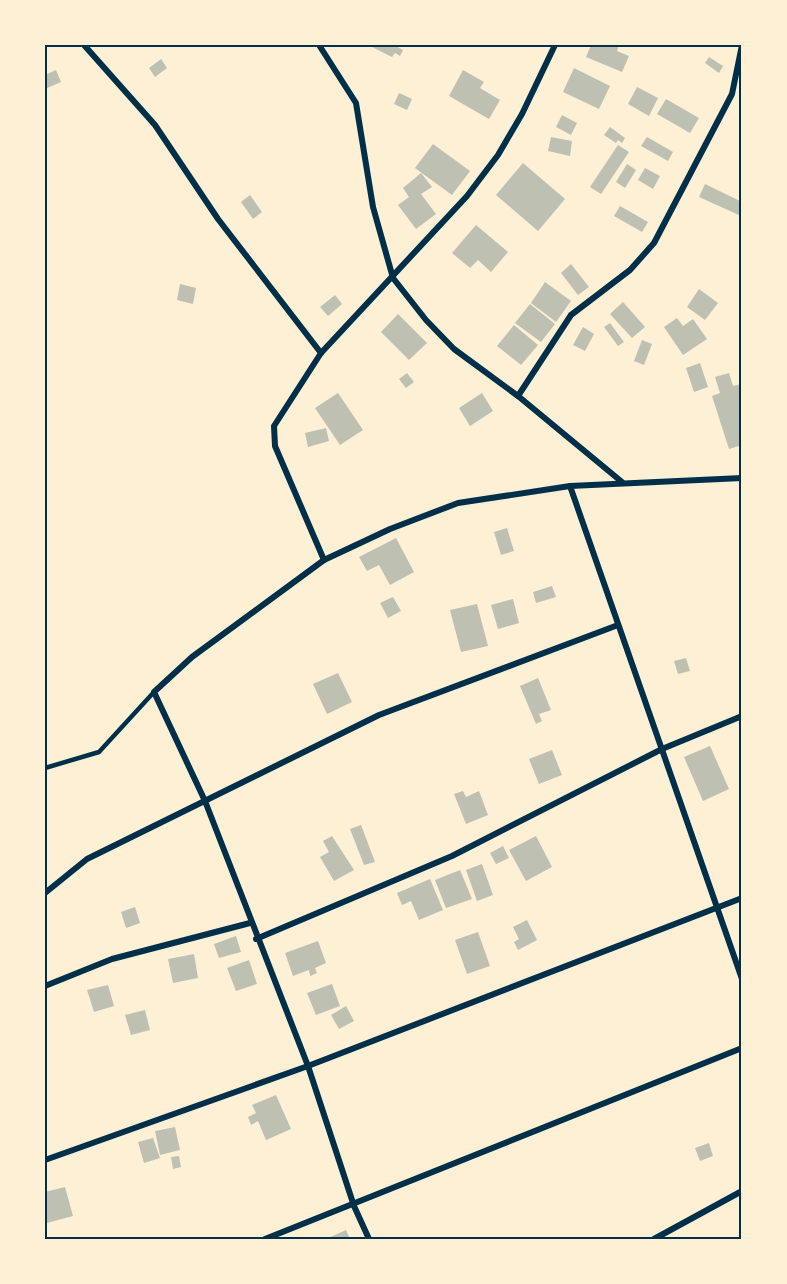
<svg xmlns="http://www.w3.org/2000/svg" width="787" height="1284" font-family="Cabin,sans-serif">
	<rect width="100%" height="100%" fill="#fdf0d5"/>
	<g fill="#bec0b2">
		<polygon points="368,45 394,45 403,50 400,56 395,53 392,57"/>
		<polygon points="591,45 619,45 617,51 629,56 622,72 586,57"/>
		<polygon points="709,57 723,66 719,73 705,63"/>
		<polygon points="161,59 167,68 155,77 149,68"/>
		<polygon points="574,68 610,86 599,109 563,92"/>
		<polygon points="56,70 61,82 45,89 45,75"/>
		<polygon points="463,70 484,82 480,88 500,100 489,119 449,96"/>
		<polygon points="637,87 658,98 649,116 628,104"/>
		<polygon points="399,93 412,99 407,110 394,104"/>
		<polygon points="666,99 699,118 690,133 657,114"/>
		<polygon points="562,115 577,123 571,135 556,127"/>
		<polygon points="610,127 625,138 622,143 618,140 616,143 604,135"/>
		<polygon points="551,137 572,141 570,156 548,151"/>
		<polygon points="647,137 673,152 668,161 641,146"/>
		<polygon points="433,144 470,171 452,195 415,168"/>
		<polygon points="618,145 629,152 601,194 590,187"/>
		<polygon points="523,163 565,199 538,231 496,195"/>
		<polygon points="627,164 636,170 625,188 616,182"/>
		<polygon points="645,168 660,176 653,189 638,180"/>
		<polygon points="421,173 432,187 421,194 436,214 416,229 398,205 409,197 403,188"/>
		<polygon points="705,184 742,202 741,216 699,197"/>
		<polygon points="250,195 262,212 253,219 241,202"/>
		<polygon points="620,206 648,222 642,232 614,216"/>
		<polygon points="476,225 508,252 491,272 478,260 470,268 452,253"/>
		<polygon points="571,264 589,287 578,295 561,273"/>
		<polygon points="545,282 571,301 556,322 531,303"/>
		<polygon points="180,284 196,288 193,304 177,300"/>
		<polygon points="699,289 718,303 705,320 687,307"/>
		<polygon points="335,295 342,304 328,316 320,307"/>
		<polygon points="623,302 645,327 632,338 610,314"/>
		<polygon points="530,304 555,324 541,342 515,323"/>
		<polygon points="398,314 427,343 409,360 381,332"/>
		<polygon points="677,318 683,326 693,319 707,339 683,355 664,327"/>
		<polygon points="610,323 624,342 618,346 604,327"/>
		<polygon points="514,325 538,345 521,365 497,346"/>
		<polygon points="583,327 594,334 585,351 573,345"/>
		<polygon points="642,340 652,344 644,365 634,361"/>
		<polygon points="700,363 708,387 694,392 686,368"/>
		<polygon points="407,373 414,382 406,388 399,379"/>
		<polygon points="729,373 733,386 742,384 742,445 729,449 712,396 720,393 715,377"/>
		<polygon points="338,393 363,430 340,445 315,408"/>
		<polygon points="482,393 493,411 470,426 459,408"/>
		<polygon points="326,428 329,441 308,447 305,433"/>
		<polygon points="507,528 514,551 501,555 494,532"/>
		<polygon points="396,538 414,572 390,585 379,565 367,571 359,557"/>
		<polygon points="552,586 556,597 536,603 533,592"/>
		<polygon points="393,597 401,611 388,618 380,603"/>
		<polygon points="513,599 519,623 498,629 491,605"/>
		<polygon points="477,604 488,646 461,652 450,610"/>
		<polygon points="686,658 690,671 678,674 674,661"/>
		<polygon points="338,673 352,702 327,714 313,684"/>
		<polygon points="538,678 551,710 539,714 542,721 536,724 520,686"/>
		<polygon points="710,746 729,789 703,801 684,757"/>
		<polygon points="552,750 562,775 539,784 529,759"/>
		<polygon points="463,791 466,797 479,791 488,815 466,824 454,794"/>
		<polygon points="361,825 375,862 364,865 350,829"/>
		<polygon points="332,836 354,870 334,881 320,857 329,852 323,841"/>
		<polygon points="536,836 552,867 526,881 509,850"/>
		<polygon points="503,846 509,858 496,864 490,853"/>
		<polygon points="482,864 493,895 477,901 466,870"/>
		<polygon points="460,870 472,899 446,908 435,880"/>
		<polygon points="430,879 443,910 419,920 411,901 402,905 397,893"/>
		<polygon points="135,907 140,923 126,928 121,912"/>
		<polygon points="527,920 537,940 518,950 514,942 519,939 513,927"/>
		<polygon points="478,932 490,966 467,974 455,940"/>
		<polygon points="236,936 241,952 219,958 214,944"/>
		<polygon points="318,941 326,963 315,968 317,973 310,976 309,970 293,976 285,953"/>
		<polygon points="194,954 198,978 173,983 168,959"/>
		<polygon points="249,960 257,984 236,991 227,968"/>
		<polygon points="332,984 340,1006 316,1015 307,993"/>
		<polygon points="108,985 114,1006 94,1012 87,990"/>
		<polygon points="346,1006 354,1021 339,1029 331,1015"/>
		<polygon points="145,1010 150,1030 131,1035 125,1015"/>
		<polygon points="276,1095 291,1129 266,1140 258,1121 251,1125 248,1117 256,1113 252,1105"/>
		<polygon points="175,1127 180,1150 160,1155 155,1131"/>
		<polygon points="153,1138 160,1158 144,1163 138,1142"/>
		<polygon points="709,1143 713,1156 700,1161 695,1148"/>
		<polygon points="179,1156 181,1167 173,1169 171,1157"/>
		<polygon points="65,1187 73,1216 47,1223 45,1192"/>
		<polygon points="346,1230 350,1239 326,1239"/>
	</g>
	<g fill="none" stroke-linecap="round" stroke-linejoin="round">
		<polyline stroke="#003049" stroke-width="4.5" points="45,768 99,752 154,692"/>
		<g stroke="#003049" stroke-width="6">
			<polyline points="84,45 155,125 218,219 321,353"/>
			<polyline points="319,45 356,103 373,207 393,278 426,320 454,349 518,396 622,482"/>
			<polyline points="555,45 522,114 498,155 467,196 321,353 274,426 275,446 324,560 390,529 458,503 570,486 742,478"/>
			<polyline points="518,396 571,315 630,270 654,243 732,94 742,45"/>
			<polyline points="570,486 742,979"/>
			<polyline points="324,560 192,657 154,692 205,801 308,1066 354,1206 369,1239"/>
			<polyline points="45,893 87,859 379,715 618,625"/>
			<polyline points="256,939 452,856 662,749 742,716"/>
			<polyline points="45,986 112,959 250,923"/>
			<polyline points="45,1160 308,1066 742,898"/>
			<polyline points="265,1239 742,1048"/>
			<polyline points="654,1239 742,1191"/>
		</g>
	</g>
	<rect width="787" height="1284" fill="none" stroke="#fdf0d5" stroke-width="93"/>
	<rect x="46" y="46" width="694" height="1192" fill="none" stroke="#003049" stroke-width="2"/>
</svg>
